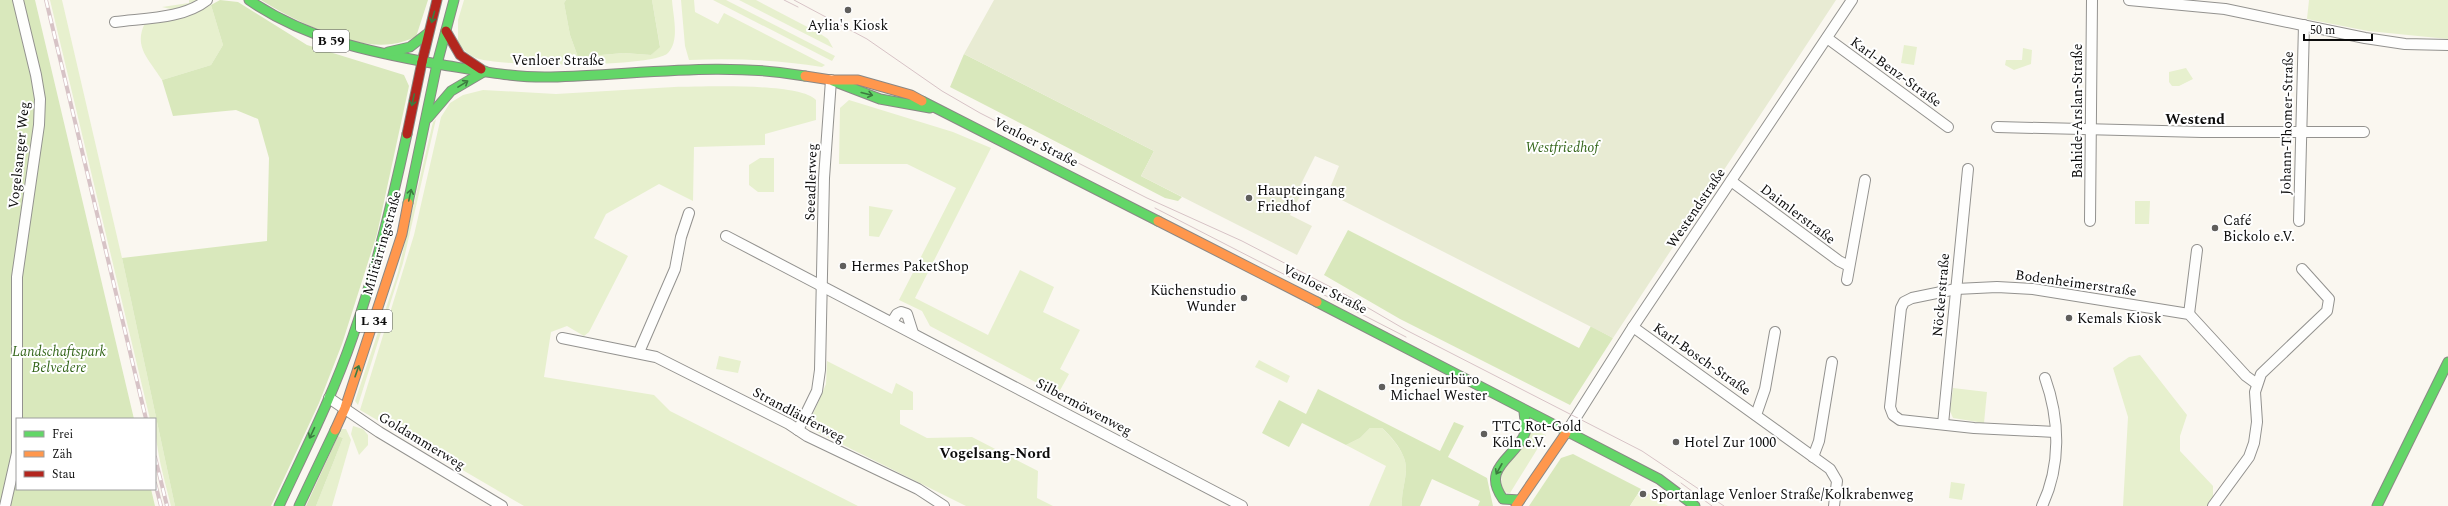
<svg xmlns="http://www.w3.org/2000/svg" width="2448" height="506" font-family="Spectral,serif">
	<rect width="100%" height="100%" fill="#faf7f0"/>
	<g fill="#e7f0ce">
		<path d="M 50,0 L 62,0 L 122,258 L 175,506 L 171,506 C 164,477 155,449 155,419 L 150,419 Z"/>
		<polygon points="189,0 201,0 175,10 162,7 189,3"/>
		<path d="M 464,0 L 566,0 L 564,3 L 570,35 L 578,57 L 624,53 L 651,55 L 660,46 L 652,0 L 672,0 C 673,16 680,40 668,53 C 654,68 498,67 476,58 C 470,56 464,49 458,46 L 458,20 Z"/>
		<path d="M 681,0 L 694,0 L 695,12 L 718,24 L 724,13 L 825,65 L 822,67 C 777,60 734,58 689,60 L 685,46 Z"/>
		<polygon points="713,0 726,0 835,56 832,61"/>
		<polygon points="739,0 756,0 819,33 828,39 833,48"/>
		<polygon points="2309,0 2448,0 2448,39 2368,31 2307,19"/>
		<path d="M 211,5 L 223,45 L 211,65 L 162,80 C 149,59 133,47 145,23 L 192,13 Z"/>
		<polygon points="1904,45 1917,47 1914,65 1901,63"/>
		<polygon points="2023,48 2032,50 2031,64 2014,70 2005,65 2006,60 2022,60"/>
		<polygon points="2186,68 2193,79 2179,86 2172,86 2169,82 2169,72"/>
		<path d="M 674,87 C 702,87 799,82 816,100 L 816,120 L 765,134 L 765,145 L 694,147 L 693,201 L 659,184 L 606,214 L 594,238 L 628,256 L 589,332 L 584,336 L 567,326 L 551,332 L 544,377 L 654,395 L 670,411 L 858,506 L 524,506 L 360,410 L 414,235 L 441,117 L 450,103 L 463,95 L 483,90 L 556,94 Z"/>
		<polygon points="849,100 953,132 991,148 915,298 988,335 1020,270 1054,287 1043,312 1080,330 1060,369 1069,374 1058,394 930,326 922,311 899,300 956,188 907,164 839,164 840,108"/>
		<polygon points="436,119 403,263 358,405 355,401 398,272 433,122"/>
		<polygon points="760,158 774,158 774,192 758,192 749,185 749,165"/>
		<polygon points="2135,201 2150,201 2149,224 2135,224"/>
		<polygon points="869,206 893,210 879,237 869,236"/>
		<polygon points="2140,355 2187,415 2180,436 2180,451 2213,486 2213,500 2208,506 2123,506 2128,417 2113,368 2129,357"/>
		<polygon points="719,356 741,361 738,373 716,369"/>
		<polygon points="1259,360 1290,376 1287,383 1255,367"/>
		<polygon points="827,361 892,394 896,383 913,392 913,410 900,410 900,424 927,438 972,437 1038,471 1037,498 1053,506 966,506 817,432 811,422 813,414 826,384"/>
		<polygon points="1953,388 1987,392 1984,423 1953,418 1950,411"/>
		<polygon points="353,426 363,429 368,435 368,445 359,455 351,434"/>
		<path d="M 1370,428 L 1382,428 C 1392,438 1406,453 1406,468 C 1406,481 1401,493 1402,506 L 1369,506 L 1386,466 L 1346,445 L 1360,438 Z"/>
		<polygon points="1529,428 1546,435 1510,493 1501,492 1502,469"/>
		<polygon points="341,429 346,429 351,440 332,506 316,506 343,438 338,436"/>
		<polygon points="1951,482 1965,484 1962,500 1949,498"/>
	</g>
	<g fill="#d9e8bc">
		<polygon points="0,0 35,0 134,419 17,419 17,489 151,489 155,506 0,506"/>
		<polygon points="220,0 238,2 307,45 404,75 409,86 377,234 342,344 319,403 271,506 175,506 122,258 267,241 269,158 258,119 236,110 173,116 162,80 211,65 223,45 211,5"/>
		<path d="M 261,0 L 428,0 L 416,37 C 408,40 400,43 392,44 C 353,50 293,20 261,0 Z"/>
		<polygon points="566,0 652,0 660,47 651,55 624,53 578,57 570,35 564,3"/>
		<polygon points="964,54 1154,151 1141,176 1182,197 1178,201 1165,198 950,87"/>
		<polygon points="1348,230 1579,348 1591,326 1613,338 1570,405 1400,319 1324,275"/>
		<path d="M 1318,389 L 1440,451 L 1454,422 L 1464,426 L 1448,457 L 1487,478 L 1493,506 L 1478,506 L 1480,501 L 1432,479 L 1420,506 L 1402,506 C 1401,493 1406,481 1406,468 C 1406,453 1392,437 1382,428 L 1370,428 L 1360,438 L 1346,445 L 1302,423 L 1289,447 L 1262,433 L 1279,400 L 1306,414 Z"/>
		<polygon points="338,436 343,438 316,506 306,506"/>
		<polygon points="1573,454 1641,489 1630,506 1529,506 1561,458"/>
	</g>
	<polygon fill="#e8ebd3" points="994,0 1836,0 1613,338 1328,193 1339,166 1315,156 1298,190 1302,192 1290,215 1312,226 1297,255 1141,176 1154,151 964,54"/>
	<polygon fill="#f0f4d8" points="1641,489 1668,506 1630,506"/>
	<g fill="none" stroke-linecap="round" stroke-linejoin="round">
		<defs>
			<g id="street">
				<polyline points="2129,0 2225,9 2365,38 2405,44 2448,45"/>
				<path d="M 115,22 C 145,18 183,19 207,0"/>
				<polyline points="1827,38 1948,127"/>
				<polyline points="1997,127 2202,132 2364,132"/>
				<polyline points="1731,181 1839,261 1849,266"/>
				<polyline points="2090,221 2092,0"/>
				<polyline points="2299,221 2304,25"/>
				<polyline points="726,236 1242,506"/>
				<polyline points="1847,280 1865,180"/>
				<polyline points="2189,314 2197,250"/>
				<polyline points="892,322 897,314 901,312 907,314 913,333"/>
				<polyline points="1633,327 1830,469 1837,481 1834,506"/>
				<polyline points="562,338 656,357 789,424 807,436 918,489 944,506"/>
				<polyline points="639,352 675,269 681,237 689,213"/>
				<polyline points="329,398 379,432 502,506"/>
				<polyline points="1756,415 1765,389 1775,332"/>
				<polyline points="1943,424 1968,169"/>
				<polyline points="798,430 817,391 820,370 824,178 831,80"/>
				<polyline points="2055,432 1974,428 1900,420 1893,415 1890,407 1901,308 1904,302 1912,298 1956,289 1997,287 2033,289 2189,314 2246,376 2257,384"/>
				<polyline points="1566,433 1633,327 1852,0"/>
				<polyline points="1813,457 1819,441 1832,362"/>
				<polyline points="5,506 17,453 17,277 39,125 40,99 36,75 18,0"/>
				<path d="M 2042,506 C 2061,466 2060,420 2045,378"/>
				<polyline points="2213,506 2249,457 2254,443 2257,422 2255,392 2261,374 2327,311 2329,299 2302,269"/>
			</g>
			<g id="fast">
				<path d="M 249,0 C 306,39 370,52 437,64 L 408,203"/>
				<path d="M 454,0 L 437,64 C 475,70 513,78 551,77 C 636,75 721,61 805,76"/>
				<polyline points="388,52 410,47 428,33"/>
				<polyline points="833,81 880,99 930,108"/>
				<polyline points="922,101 1158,221"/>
				<polyline points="428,118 451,91 485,71"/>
				<polyline points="1317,302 1659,479 1695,506"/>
				<path d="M 1520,500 L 1503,499 C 1480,467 1516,458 1525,433 C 1527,427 1524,417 1524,411"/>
				<path d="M 279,506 C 305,450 333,395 353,336 C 376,270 392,202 407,134"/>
				<polyline points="299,506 335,430"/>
				<polyline points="2377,506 2448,362"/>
			</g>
			<g id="slow">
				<polyline points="805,76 831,80 858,80 911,95 922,101"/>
				<polyline points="1158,221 1317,302"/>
				<polyline points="335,430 345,408 402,234 408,203"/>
				<polyline points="1516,506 1566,433"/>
			</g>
			<g id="jam">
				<polyline points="446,31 460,55 481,69"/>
				<polyline points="422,62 437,0"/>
				<polyline points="407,134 422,62"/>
			</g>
		</defs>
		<use href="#street" stroke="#93928f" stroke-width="12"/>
		<use href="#fast" stroke="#8a8885" stroke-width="11"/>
		<use href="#slow" stroke="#8a8885" stroke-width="11"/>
		<use href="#jam" stroke="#8a8885" stroke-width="11"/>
		<use href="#street" stroke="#fefefd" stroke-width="10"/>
		<use href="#fast" stroke="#63d668" stroke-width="9"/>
		<use href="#slow" stroke="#ff974d" stroke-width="9"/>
		<use href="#jam" stroke="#b3261e" stroke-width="9"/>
		<g stroke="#d7c3c6" stroke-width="1">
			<polyline points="784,0 798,7"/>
			<polyline points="794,0 867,39 942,91 980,113 1147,198 1242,241 1346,295 1406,330 1642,451 1724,506"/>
			<polyline points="1155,208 1406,337"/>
			<polyline points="1681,483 1712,506"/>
		</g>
		<defs>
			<g id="rail">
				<polyline points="46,0 146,419"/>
				<polyline points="155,457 167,506"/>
				<polyline points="155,483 161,506"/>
			</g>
		</defs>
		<use href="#rail" stroke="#d7c3c6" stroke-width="4"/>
		<use href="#rail" stroke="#fff" stroke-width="2.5" stroke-dasharray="8" stroke-linecap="butt"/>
	</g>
	<defs><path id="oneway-shaft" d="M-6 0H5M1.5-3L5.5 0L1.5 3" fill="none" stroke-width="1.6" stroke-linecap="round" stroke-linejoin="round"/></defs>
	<g stroke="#3c7b3f">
		<use href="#oneway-shaft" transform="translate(433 17) rotate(105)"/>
		<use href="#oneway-shaft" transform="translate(463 84) rotate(-32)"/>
		<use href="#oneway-shaft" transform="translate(867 94) rotate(14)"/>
		<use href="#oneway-shaft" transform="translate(413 100) rotate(102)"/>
		<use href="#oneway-shaft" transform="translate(410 195) rotate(-78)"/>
		<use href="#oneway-shaft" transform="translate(357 371) rotate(-71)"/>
		<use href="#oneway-shaft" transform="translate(312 433) rotate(115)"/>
		<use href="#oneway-shaft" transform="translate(1499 469) rotate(119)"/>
	</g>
	<g fill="#5f5e5c" stroke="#fff" stroke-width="1.5">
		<circle cx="848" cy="10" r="4"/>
		<circle cx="1249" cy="198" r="4"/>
		<circle cx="2215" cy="228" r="4"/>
		<circle cx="843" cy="266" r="4"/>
		<circle cx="1244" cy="298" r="4"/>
		<circle cx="2069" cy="318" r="4"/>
		<circle cx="1382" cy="387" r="4"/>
		<circle cx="1484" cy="434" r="4"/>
		<circle cx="1676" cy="442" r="4"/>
		<circle cx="1643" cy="494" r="4"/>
	</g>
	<g text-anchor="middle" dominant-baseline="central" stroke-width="4" stroke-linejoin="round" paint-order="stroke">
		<g fill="#fff" stroke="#555" stroke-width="1">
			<rect x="313" y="30" width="36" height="22" rx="3"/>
			<rect x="356" y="310" width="36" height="22" rx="3"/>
		</g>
		<g font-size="13" font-weight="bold" fill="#0c0c0c">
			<text x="331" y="41">B 59</text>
			<text x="374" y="321">L 34</text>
		</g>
		<g font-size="14" fill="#0c0c0c" stroke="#fff" text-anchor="start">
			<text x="848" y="25" text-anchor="middle">Aylia's Kiosk</text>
			<text x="1257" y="190">Haupteingang<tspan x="1257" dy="16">Friedhof</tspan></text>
			<text x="2223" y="220">Café<tspan x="2223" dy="16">Bickolo e.V.</tspan></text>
			<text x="851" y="266">Hermes PaketShop</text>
			<text x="1236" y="290" text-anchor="end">Küchenstudio<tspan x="1236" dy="16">Wunder</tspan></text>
			<text x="2077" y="318">Kemals Kiosk</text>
			<text x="1390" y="379">Ingenieurbüro<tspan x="1390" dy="16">Michael Wester</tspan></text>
			<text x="1492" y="426">TTC Rot-Gold<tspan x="1492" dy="16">Köln e.V.</tspan></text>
			<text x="1684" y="442">Hotel Zur 1000</text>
			<text x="1651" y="494">Sportanlage Venloer Straße/Kolkrabenweg</text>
		</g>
		<g font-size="14" fill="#0c0c0c" stroke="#fff">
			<text x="558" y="60">Venloer Straße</text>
			<text transform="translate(1896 72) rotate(36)">Karl-Benz-Straße</text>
			<text transform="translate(2077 111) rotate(-90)">Bahide-Arslan-Straße</text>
			<text transform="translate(2287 123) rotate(-89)">Johann-Thomer-Straße</text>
			<text transform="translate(1036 142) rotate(27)">Venloer Straße</text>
			<text transform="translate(19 155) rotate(-84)">Vogelsanger Weg</text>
			<text transform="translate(811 182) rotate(-88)">Seeadlerweg</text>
			<text transform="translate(1696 208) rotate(-56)">Westendstraße</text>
			<text transform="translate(1798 214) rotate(37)">Daimlerstraße</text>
			<text transform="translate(382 243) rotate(-74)">Militärringstraße</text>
			<text transform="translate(2076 283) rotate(8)">Bodenheimerstraße</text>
			<text transform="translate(1325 289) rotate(27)">Venloer Straße</text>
			<text transform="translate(1941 295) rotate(-85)">Nöckerstraße</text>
			<text transform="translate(1702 359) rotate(35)">Karl-Bosch-Straße</text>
			<text transform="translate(1084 407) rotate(28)">Silbermöwenweg</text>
			<text transform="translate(799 415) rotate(28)">Strandläuferweg</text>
			<text transform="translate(422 441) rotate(31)">Goldammerweg</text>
		</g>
		<g font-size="14" font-style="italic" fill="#34661a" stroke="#fff">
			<text x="1562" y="147">Westfriedhof</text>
			<text x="59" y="351">Landschaftspark<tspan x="59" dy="16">Belvedere</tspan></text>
		</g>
		<g font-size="15" font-weight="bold" fill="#0c0c0c" stroke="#fff">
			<text x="2195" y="119">Westend</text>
			<text x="995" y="453">Vogelsang-Nord</text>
		</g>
	</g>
	<rect x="16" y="418" width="140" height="72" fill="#ffffff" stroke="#9e9e9e"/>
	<rect x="24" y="431" width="20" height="6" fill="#63d668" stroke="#9e9e9e"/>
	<text x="52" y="438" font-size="12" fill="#0c0c0c">Frei</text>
	<rect x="24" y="451" width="20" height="6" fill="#ff974d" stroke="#9e9e9e"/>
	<text x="52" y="458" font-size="12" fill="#0c0c0c">Zäh</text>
	<rect x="24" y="471" width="20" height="6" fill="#b3261e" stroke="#9e9e9e"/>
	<text x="52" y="478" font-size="12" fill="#0c0c0c">Stau</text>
	<path d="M2304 34v6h68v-6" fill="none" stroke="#0c0c0c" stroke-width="2"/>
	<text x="2310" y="34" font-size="12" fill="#0c0c0c" stroke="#ffffff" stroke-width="3" paint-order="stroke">50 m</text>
</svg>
